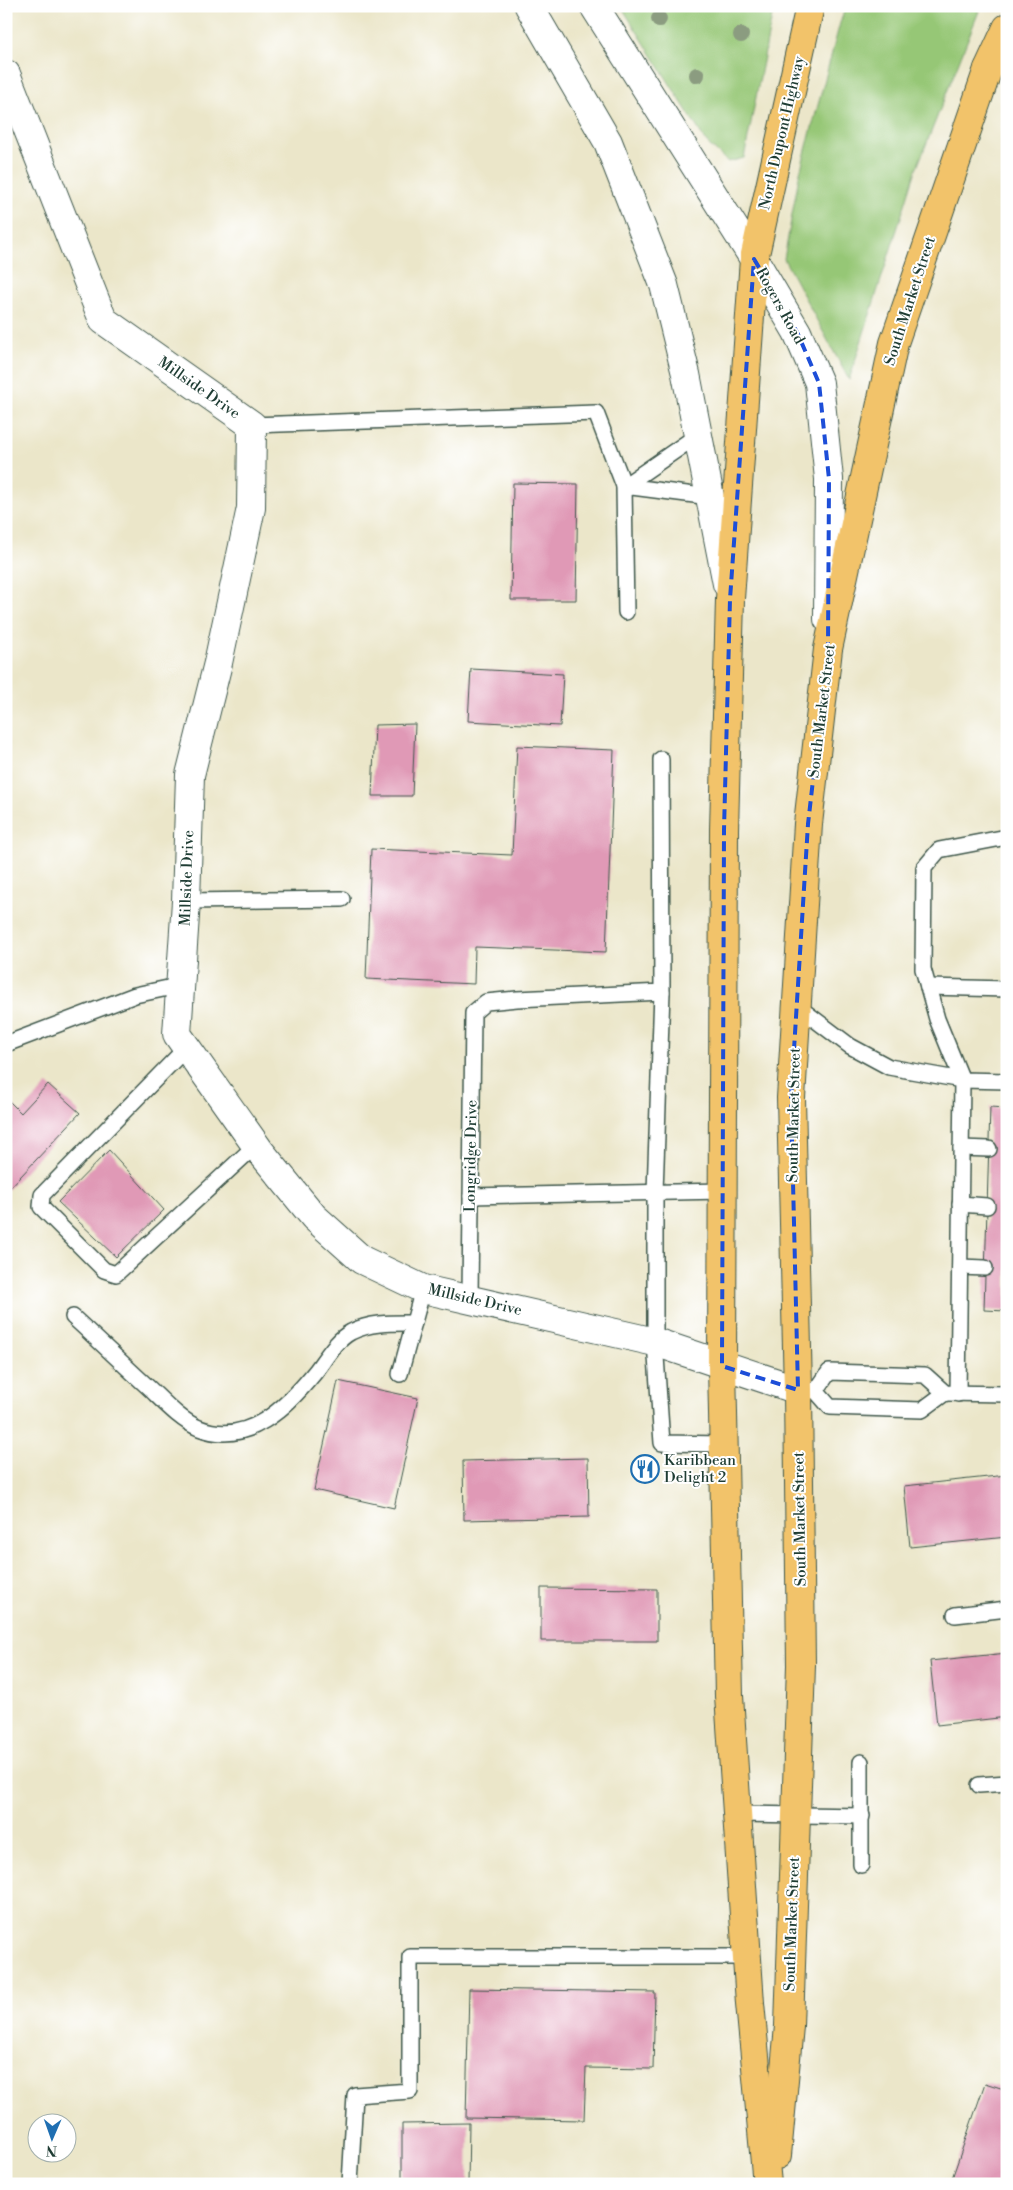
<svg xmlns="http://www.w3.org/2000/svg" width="1013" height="2190" font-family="'Libre Bodoni',serif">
	<rect width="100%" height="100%" fill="#fff"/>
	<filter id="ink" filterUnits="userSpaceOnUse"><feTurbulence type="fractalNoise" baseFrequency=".02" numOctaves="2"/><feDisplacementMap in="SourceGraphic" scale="10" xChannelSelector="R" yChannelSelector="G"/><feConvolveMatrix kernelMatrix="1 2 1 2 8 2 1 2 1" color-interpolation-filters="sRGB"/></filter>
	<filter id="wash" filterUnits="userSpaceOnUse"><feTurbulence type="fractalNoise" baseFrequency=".0096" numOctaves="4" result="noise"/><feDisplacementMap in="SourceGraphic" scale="20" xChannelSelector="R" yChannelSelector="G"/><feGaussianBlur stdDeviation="1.12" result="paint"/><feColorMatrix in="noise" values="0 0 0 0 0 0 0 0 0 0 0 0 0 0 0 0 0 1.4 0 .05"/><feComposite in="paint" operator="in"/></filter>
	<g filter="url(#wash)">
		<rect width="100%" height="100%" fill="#ebe6c9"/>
		<g fill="#96c776" stroke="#5a8255">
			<polygon points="621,6 774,6 744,158 728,162 707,143"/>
			<polygon points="846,6 981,6 916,170 849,380 784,259 799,176 840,23"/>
		</g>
		<g id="blocks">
			<g fill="#e099b6">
				<polygon points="513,483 578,484 576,600 511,600"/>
				<polygon points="471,669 563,674 560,726 468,721"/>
				<polygon points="415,724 412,796 372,796 375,725"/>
				<polygon points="517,746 614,750 606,952 475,947 474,984 366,979 371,849 512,855"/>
				<polygon points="48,1084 80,1113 6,1192 6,1098 21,1113"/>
				<polygon points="990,1107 1007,1108 1007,1311 984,1310"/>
				<polygon points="109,1150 164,1210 116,1257 58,1202"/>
				<polygon points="338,1381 418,1398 394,1508 314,1490"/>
				<polygon points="588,1458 589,1517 464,1520 463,1461"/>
				<polygon points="1007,1475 1007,1537 910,1547 904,1486"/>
				<polygon points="541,1588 657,1589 657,1641 541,1641"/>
				<polygon points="1007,1653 1007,1717 937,1725 930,1661"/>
				<polygon points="469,1989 655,1992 653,2069 586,2068 584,2120 466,2118"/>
				<polygon points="985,2083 1007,2090 1007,2184 950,2184"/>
				<polygon points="469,2123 468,2184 402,2184 402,2124"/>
			</g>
		</g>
	</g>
	<g filter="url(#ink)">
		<use href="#blocks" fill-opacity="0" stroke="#3e564a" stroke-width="1"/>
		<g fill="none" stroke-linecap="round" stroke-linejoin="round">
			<defs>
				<g id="service">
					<polyline points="252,425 596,413 624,486 626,612"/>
					<polyline points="698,435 624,486 710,497"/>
					<polyline points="186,901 342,899"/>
					<polyline points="928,987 1007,989"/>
					<polyline points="662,992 655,1192 655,1342 662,1443 724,1444"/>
					<polyline points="797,1006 850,1046 889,1067 962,1080 1007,1081"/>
					<polyline points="6,1044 135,995 182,985"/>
					<polyline points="187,1047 42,1195 41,1207 104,1270 116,1274 256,1145"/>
					<polyline points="961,1148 989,1149"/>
					<polyline points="471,1196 724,1191"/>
					<polyline points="960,1204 987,1206"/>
					<polyline points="960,1267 985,1268"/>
					<polyline points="470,1298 473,1013 486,1002 517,999 662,992 661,759"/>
					<path d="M 73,1317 C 98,1340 123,1364 148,1387 C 163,1401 180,1420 199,1428 C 248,1447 287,1407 316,1371 C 326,1358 336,1340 351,1332 C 371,1322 393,1323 414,1323"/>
					<polyline points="400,1374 423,1289"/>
					<polyline points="807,1390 816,1391 830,1407 922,1410 945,1393"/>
					<polyline points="816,1391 829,1372 925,1375 945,1393 1007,1394"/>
					<polyline points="958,1394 962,1080 937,1019 923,969 924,868 939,850 1007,837"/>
					<polyline points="955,1615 1007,1609"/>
					<polyline points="861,1762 861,1865"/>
					<polyline points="979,1785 1007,1783"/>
					<polyline points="738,1814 862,1816"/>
					<polyline points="350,2184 355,2095 410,2091 410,1957 747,1957"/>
				</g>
				<polyline id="minor" points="6,74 103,320 252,425 251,508 218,663 190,775 186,901 177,1034 260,1151 314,1217 362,1260 423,1289 655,1342 798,1390"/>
				<g id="tertiary">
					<polyline points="529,6 608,142 664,285 686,374 727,584"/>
					<polyline points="594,6 754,259 797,332 819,383 829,479 828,619"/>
				</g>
				<g id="primary">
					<polyline points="777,2155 789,2026 801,1665 798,1390 791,1098 808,824 828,649 894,343 988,69 1007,28"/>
					<polyline points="767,2184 750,2003 729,1696 722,1366 724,830 730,599 754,259 810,6"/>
				</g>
				<polyline id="motorway" points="988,69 1007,43"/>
			</defs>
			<use href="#service" stroke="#3e564a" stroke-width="18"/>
			<use href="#minor" stroke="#3e564a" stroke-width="30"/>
			<use href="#tertiary" stroke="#3e564a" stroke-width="30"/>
			<use href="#primary" stroke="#3e564a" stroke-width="30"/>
			<use href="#motorway" stroke="#3e564a" stroke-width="30"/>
			<use href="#service" stroke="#fff" stroke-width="15"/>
			<use href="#minor" stroke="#fff" stroke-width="28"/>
			<use href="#tertiary" stroke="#fff" stroke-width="28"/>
			<use href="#primary" stroke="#f2c36a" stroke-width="28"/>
			<use href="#motorway" stroke="#f2c36a" stroke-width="28"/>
		</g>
		<g fill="#8b9c80">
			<circle cx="659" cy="19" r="8"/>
			<circle cx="741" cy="35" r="8"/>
			<circle cx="697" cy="75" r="8"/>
		</g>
	</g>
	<path fill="none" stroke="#1d4ed8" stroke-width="4" stroke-dasharray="10 6" stroke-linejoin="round" d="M 754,259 L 797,332 L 819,383 L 829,479 L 828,649 L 808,824 L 791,1098 L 798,1390 L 722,1366 L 724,830 L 730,599 Z"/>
	<defs>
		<symbol id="restaurant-ring" viewBox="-11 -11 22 22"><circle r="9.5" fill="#fff" stroke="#1f6fb2" stroke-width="1.5"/><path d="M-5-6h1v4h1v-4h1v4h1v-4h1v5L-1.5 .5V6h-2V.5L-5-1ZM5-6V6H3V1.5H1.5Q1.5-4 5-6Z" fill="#1f6fb2"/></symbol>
	</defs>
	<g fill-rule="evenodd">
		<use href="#restaurant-ring" x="629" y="1453" width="32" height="32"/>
	</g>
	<g text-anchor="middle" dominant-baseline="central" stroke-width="4" stroke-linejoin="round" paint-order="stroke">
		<g font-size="15" fill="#1f3d34" stroke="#fff">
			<text transform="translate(782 133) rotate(-77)">North Dupont Highway</text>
			<text transform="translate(910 301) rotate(-72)">South Market Street</text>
			<text transform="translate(780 306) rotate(61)">Rogers Road</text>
			<text transform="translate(199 388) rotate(35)">Millside Drive</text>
			<text transform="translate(822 711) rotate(-83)">South Market Street</text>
			<text transform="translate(187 878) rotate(-88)">Millside Drive</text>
			<text transform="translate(794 1115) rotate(-89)">South Market Street</text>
			<text transform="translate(471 1156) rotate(-89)">Longridge Drive</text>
			<text transform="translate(475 1300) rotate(13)">Millside Drive</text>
			<text transform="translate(800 1519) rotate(-91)">South Market Street</text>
			<text transform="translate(792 1924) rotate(-88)">South Market Street</text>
		</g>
		<g font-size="15" fill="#1f3d34" stroke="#fff" text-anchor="start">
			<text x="664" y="1460">Karibbean<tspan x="664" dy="17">Delight 2</tspan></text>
		</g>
	</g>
	<rect width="1013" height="2190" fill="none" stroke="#fff" stroke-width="25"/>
	<g transform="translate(52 2138) rotate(182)"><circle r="24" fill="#ffffff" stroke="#a5b1ae"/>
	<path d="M0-4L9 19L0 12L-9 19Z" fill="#1f6fb2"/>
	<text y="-8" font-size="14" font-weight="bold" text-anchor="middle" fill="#1f3d34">N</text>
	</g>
</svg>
